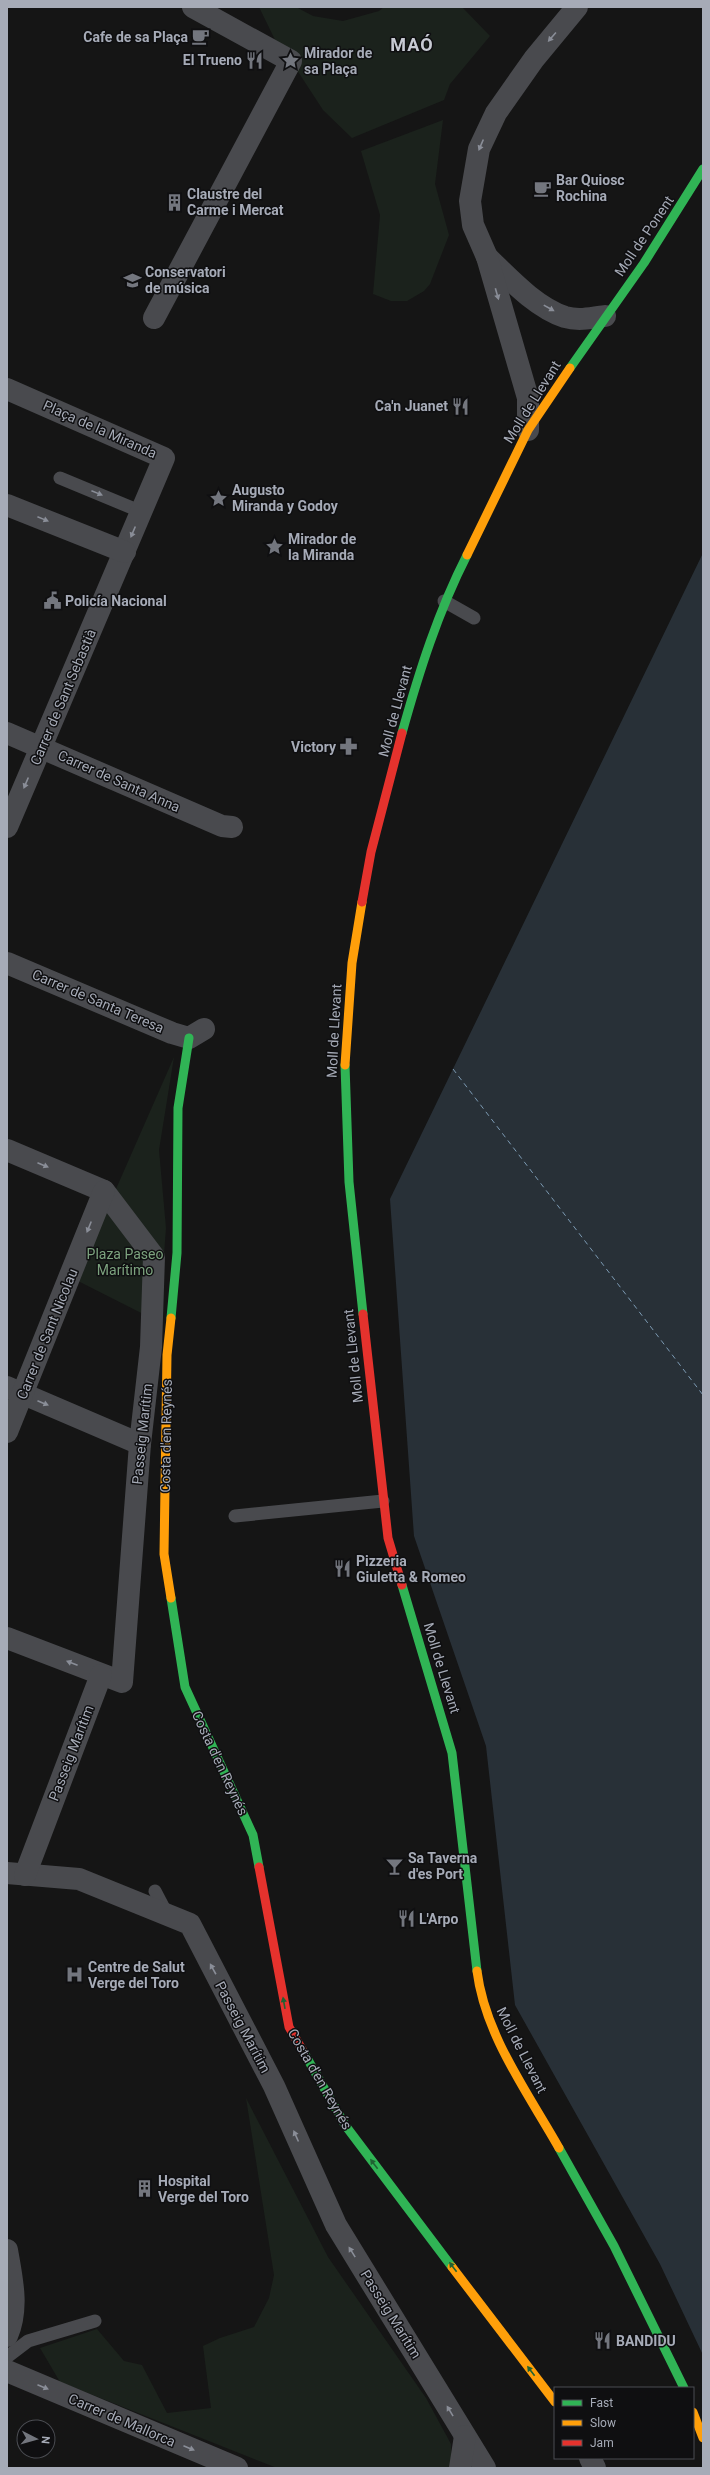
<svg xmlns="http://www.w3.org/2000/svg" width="710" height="2475" font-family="Roboto,sans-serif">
	<rect width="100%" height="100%" fill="#151515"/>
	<g fill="#1b221c">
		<polygon points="259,7 296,7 313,16 343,21 379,11 384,7 462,7 490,36 450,84 444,100 352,138 323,110 295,67 280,50"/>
		<polygon points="443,120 435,184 449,235 430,284 424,291 407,301 391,301 373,294 380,215 361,151"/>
		<polygon points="174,1057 159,1150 166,1228 159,1322 76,1280"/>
		<polygon points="246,2098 328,2257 426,2398 451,2444 451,2468 277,2468 60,2382 40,2348 97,2329 124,2361 142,2365 167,2413 211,2408 203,2346 220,2338 254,2327 269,2298 274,2275"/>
	</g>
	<polygon fill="#283037" points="703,553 703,2355 660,2264 515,2005 486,1746 414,1536 390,1199"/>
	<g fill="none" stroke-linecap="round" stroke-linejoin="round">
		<polyline stroke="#7c9ab3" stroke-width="1" stroke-dasharray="5 4" stroke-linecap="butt" points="453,1069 703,1395"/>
		<g stroke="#494a4e" stroke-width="13">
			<polyline points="60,478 142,512"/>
			<polyline points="444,601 474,618"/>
			<polyline points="235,1516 383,1501"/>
			<polyline points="155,1891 167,1914"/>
			<polyline points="7,2357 28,2341 95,2321"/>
		</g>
		<g stroke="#494a4e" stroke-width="22">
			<path d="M 487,257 C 509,278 535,307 565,317 C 578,321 592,318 605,316"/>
			<polyline points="154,318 291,61 193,7"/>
			<polyline points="7,389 164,458 7,827"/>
			<polyline points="528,430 528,398 487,257 473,225 470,201 479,149 496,113 534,59 577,7"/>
			<polyline points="7,505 125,552"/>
			<polyline points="7,733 222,826 232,827"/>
			<polyline points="7,963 172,1033 189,1038 204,1029"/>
			<polyline points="7,1150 104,1191 154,1257 151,1347 140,1444 122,1682 7,1638"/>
			<polyline points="7,1387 140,1444"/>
			<polyline points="7,1432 104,1191"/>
			<polyline points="7,1873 79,1879 190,1924 274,2086 336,2225 485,2468"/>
			<polyline points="25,1875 101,1675"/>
			<path d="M 7,2250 C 12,2279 19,2308 7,2336"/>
			<polyline points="7,2371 237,2468"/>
			<polyline points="590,2458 595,2468"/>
			<polyline points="460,2468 465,2436"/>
		</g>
		<g stroke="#30b455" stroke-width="9">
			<polyline points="570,368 644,263 703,169"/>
			<path d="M 402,733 C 419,672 438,612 467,555"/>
			<polyline points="345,1065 349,1182 363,1314"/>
			<polyline points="171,1318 177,1253 178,1108 189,1038"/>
			<polyline points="402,1585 452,1753 477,1971"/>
			<polyline points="171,1598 185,1687 253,1835 259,1867"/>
			<polyline points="303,2051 345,2125 452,2267"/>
			<polyline points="559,2148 614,2246 684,2388"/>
		</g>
		<g stroke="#ff9f0a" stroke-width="9">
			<polyline points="467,555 528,430 570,368"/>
			<polyline points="345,1065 352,963 362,902"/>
			<polyline points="171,1318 167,1355 164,1554 171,1598"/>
			<path d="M 477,1971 C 485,2035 528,2093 559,2148"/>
			<polyline points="452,2267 555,2402"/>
			<polyline points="693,2412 703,2438"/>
		</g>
		<g stroke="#e5322d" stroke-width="9">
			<polyline points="362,902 371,852 402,733"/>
			<polyline points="363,1314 388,1538 402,1585"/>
			<polyline points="259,1867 289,2027 303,2051"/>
		</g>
	</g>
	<defs><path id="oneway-solid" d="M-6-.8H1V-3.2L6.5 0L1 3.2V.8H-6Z"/></defs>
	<g fill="#8a8e98">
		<use href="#oneway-solid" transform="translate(552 37) rotate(131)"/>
		<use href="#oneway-solid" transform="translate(481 145) rotate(113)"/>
		<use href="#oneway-solid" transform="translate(497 294) rotate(74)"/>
		<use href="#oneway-solid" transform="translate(549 308) rotate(29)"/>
		<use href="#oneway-solid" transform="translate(97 493) rotate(22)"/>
		<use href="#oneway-solid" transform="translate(43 519) rotate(22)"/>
		<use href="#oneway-solid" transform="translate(133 532) rotate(113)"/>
		<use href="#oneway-solid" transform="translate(26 783) rotate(113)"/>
		<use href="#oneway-solid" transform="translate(43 1165) rotate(23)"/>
		<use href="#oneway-solid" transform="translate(89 1227) rotate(112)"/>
		<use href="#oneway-solid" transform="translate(43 1403) rotate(23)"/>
		<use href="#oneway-solid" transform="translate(72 1663) rotate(-159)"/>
		<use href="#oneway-solid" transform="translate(213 1969) rotate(-119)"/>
		<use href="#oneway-solid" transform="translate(296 2136) rotate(-114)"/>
		<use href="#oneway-solid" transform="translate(352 2252) rotate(-122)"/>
		<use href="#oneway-solid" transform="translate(43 2387) rotate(23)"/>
		<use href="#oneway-solid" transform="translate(450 2411) rotate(-121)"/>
		<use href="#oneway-solid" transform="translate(189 2448) rotate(23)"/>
	</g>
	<g fill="#206233">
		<use href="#oneway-solid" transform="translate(284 2003) rotate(-100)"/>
		<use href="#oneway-solid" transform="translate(374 2164) rotate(-127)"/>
		<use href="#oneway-solid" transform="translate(453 2267) rotate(-127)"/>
		<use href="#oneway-solid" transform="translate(531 2371) rotate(-127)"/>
	</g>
	<defs>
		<symbol id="cafe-bare" viewBox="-9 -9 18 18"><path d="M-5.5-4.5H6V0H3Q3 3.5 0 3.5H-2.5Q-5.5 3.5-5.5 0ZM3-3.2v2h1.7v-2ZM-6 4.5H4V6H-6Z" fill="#73767e" stroke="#0f0f11" stroke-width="2.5" paint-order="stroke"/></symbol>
		<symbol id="restaurant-bare" viewBox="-9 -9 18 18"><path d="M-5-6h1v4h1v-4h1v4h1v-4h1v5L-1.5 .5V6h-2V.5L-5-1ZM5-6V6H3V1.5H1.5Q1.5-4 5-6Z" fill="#73767e" stroke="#0f0f11" stroke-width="2.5" paint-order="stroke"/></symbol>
		<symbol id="sight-bare" viewBox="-9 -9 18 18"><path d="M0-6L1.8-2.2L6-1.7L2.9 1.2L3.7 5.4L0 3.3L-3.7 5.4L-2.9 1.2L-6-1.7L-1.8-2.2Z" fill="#73767e" stroke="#0f0f11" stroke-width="2.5" paint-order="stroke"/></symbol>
		<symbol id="building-bare" viewBox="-9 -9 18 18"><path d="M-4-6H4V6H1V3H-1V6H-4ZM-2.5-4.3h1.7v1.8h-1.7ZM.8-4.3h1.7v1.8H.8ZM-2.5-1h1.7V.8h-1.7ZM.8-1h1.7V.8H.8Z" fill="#73767e" stroke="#0f0f11" stroke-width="2.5" paint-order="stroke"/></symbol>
		<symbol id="university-bare" viewBox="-9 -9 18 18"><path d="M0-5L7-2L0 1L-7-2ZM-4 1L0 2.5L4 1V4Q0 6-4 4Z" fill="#73767e" stroke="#0f0f11" stroke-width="2.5" paint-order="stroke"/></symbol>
		<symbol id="civic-bare" viewBox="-9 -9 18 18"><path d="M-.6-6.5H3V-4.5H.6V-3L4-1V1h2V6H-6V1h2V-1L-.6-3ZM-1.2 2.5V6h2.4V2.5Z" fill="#73767e" stroke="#0f0f11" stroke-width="2.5" paint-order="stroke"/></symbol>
		<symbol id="pharmacy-bare" viewBox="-9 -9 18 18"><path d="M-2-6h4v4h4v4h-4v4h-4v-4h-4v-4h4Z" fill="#73767e" stroke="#0f0f11" stroke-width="2.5" paint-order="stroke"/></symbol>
		<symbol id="bar-bare" viewBox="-9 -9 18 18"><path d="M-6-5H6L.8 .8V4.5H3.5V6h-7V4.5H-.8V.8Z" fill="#73767e" stroke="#0f0f11" stroke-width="2.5" paint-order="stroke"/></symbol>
		<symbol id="hospital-bare" viewBox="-9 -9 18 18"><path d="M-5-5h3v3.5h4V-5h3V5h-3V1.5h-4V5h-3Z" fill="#73767e" stroke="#0f0f11" stroke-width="2.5" paint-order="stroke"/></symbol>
	</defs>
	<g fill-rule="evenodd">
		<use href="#cafe-bare" x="188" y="24" width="25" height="25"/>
		<use href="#restaurant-bare" x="242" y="48" width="25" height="25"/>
		<use href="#sight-bare" x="278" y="48" width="25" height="25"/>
		<use href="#cafe-bare" x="530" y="176" width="25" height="25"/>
		<use href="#building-bare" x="162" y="190" width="25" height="25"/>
		<use href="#university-bare" x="120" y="268" width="25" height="25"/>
		<use href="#restaurant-bare" x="448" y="394" width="25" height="25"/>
		<use href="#sight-bare" x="206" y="486" width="25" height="25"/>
		<use href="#sight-bare" x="262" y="534" width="25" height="25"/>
		<use href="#civic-bare" x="40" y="588" width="25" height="25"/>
		<use href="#pharmacy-bare" x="336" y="734" width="25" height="25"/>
		<use href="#restaurant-bare" x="330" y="1556" width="25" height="25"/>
		<use href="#bar-bare" x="382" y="1854" width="25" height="25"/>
		<use href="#restaurant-bare" x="394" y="1906" width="25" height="25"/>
		<use href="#hospital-bare" x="62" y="1962" width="25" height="25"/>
		<use href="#building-bare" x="132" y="2176" width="25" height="25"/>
		<use href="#restaurant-bare" x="590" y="2328" width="25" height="25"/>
	</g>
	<g text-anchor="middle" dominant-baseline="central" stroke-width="3" stroke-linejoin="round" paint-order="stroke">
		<g font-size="14" font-weight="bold" fill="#a6abb7" stroke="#0f0f11" text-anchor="start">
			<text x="188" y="37" text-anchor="end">Cafe de sa Plaça</text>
			<text x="304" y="53">Mirador de<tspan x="304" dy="16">sa Plaça</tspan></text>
			<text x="242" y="60" text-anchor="end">El Trueno</text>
			<text x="556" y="180">Bar Quiosc<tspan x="556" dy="16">Rochina</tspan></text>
			<text x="187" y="194">Claustre del<tspan x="187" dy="16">Carme i Mercat</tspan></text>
			<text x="145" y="272">Conservatori<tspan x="145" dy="16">de música</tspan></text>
			<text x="448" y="406" text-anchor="end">Ca'n Juanet</text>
			<text x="232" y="490">Augusto<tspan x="232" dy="16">Miranda y Godoy</tspan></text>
			<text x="288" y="539">Mirador de<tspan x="288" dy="16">la Miranda</tspan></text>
			<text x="65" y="601">Policía Nacional</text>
			<text x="336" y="747" text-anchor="end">Victory</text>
			<text x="356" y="1561">Pizzeria<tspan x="356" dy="16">Giuletta &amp; Romeo</tspan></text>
			<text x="408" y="1858">Sa Taverna<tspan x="408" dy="16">d'es Port</tspan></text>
			<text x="419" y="1919">L'Arpo</text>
			<text x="88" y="1967">Centre de Salut<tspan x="88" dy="16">Verge del Toro</tspan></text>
			<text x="158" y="2181">Hospital<tspan x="158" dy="16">Verge del Toro</tspan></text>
			<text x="616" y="2341">BANDIDU</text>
		</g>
		<g font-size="14" fill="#a6abb7" stroke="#0f0f11">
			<text transform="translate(644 236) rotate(-56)">Moll de Ponent</text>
			<text transform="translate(532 402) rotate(-58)">Moll de Llevant</text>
			<text transform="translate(100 429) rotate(24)">Plaça de la Miranda</text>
			<text transform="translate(63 697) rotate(-67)">Carrer de Sant Sebastià</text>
			<text transform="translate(395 711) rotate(-75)">Moll de Llevant</text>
			<text transform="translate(119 781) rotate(24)">Carrer de Santa Anna</text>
			<text transform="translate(98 1001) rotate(23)">Carrer de Santa Teresa</text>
			<text transform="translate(334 1031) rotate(-87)">Moll de Llevant</text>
			<text transform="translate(47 1334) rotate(-68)">Carrer de Sant Nicolau</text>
			<text transform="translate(353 1356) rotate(-96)">Moll de Llevant</text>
			<text transform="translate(142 1434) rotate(-84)">Passeig Marítim</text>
			<text transform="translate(166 1436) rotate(-89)">Costa d'en Reynés</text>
			<text transform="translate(442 1668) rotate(73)">Moll de Llevant</text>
			<text transform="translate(71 1753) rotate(-69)">Passeig Marítim</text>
			<text transform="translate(220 1763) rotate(65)">Costa d'en Reynés</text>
			<text transform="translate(243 2027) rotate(62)">Passeig Marítim</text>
			<text transform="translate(522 2050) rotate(63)">Moll de Llevant</text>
			<text transform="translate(320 2079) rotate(60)">Costa d'en Reynés</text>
			<text transform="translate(391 2314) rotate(58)">Passeig Marítim</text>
			<text transform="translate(122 2420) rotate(23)">Carrer de Mallorca</text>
		</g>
		<g font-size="14" fill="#7ca27e" stroke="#0f0f11">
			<text x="125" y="1254">Plaza Paseo<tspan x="125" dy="16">Marítimo</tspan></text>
		</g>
		<g font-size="18" font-weight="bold" letter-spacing="1" fill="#c7cad3" stroke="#0f0f11">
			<text x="412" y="44">MAÓ</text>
		</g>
	</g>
	<rect width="710" height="2475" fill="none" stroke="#a6abb7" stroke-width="16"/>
	<rect x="554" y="2387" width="140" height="72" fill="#0f0f11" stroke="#4b4d53"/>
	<rect x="562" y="2400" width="20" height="6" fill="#30b455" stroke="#4b4d53"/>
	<text x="590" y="2407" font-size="12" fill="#a6abb7">Fast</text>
	<rect x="562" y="2420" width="20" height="6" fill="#ff9f0a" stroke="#4b4d53"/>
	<text x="590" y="2427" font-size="12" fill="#a6abb7">Slow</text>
	<rect x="562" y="2440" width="20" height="6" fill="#e5322d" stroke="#4b4d53"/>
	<text x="590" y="2447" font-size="12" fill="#a6abb7">Jam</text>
	<g transform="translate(36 2439) rotate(96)"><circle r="19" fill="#0f0f11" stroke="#4b4d53"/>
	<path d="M0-3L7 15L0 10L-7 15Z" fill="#73767e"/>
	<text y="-6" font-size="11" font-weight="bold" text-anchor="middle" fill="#a6abb7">N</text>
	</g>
</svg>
